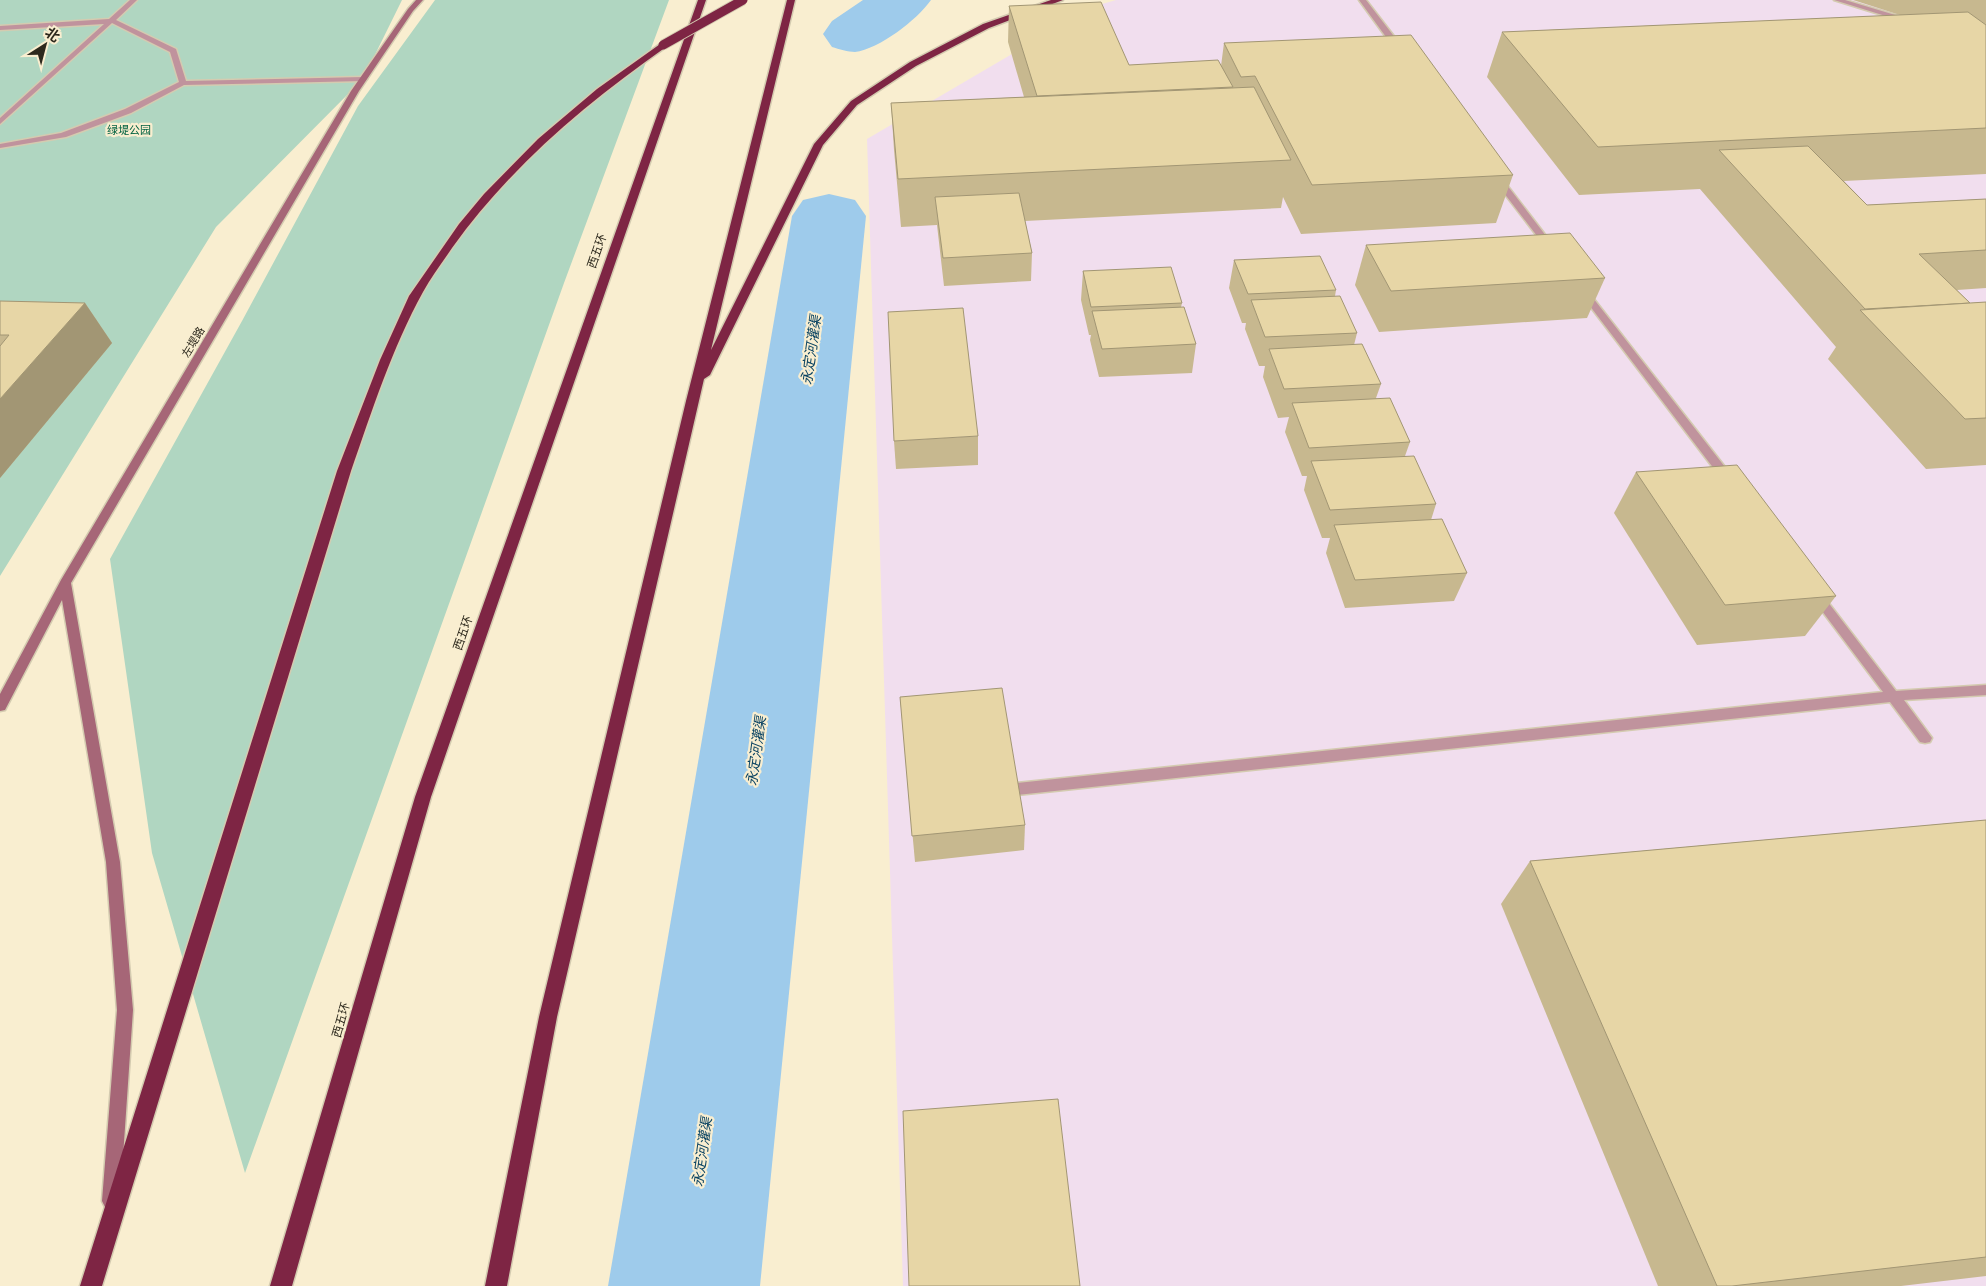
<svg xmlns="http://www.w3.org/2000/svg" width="1986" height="1286" font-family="Helvetica,'Noto Sans SC',sans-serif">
	<rect width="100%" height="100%" fill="#f9eed0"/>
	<polygon fill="#f1deee" points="1116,0 1937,0 1986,13 1986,1286 903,1286 867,139 1092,7"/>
	<g fill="#b0d6c1">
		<polygon points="0,0 402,0 363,79 216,227 0,576"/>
		<polygon points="435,0 669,0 564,283 245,1173 152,853 110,559 242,321 358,106"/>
	</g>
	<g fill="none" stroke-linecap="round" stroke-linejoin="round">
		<g fill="#9ecbeb" fill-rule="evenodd">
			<path d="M 863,0 L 931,0 C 917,20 879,49 855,52 C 848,52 839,49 832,47 L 823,34 L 832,21 Z"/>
			<polygon points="829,194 855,200 866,216 760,1286 608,1286 792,216 803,200"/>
		</g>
		<defs>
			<polygon id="lane" points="130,0 137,0 116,20 176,49 186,81 363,77 367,79 363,81 184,85 131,113 66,137 0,148 0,144 61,133 125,109 179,82 170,52 112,23 0,124 0,118 104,24 0,30 0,26 109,19"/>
			<g id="street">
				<polygon points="1359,0 1366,0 1403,48 1403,52 1397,52"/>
				<polygon points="1834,0 1845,0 1912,20 1905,22"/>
				<polygon points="1494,176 1500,176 1553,245 1553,249 1547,249 1494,180"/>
				<polygon points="1583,288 1586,289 1732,476 1734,479 1732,482 1724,482 1580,293 1580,289"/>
				<polygon points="1817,592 1821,593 1896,691 1986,685 1986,695 1904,700 1932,738 1930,742 1925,743 1920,742 1890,702 1017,795 1012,793 1010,789 1012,785 1017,783 1883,692 1813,599 1811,596 1813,593"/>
			</g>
			<polygon id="secondary" points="416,0 423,0 413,11 359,91 71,583 120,862 133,1010 120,1201 117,1207 111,1210 105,1207 102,1201 117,1010 106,862 62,600 5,710 0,711 0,694 61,580 351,91 408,9"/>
			<g id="highway">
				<polygon points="698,0 706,0 431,797 292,1286 270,1286 415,797"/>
				<polygon points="787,0 795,0 711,350 814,144 851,101 910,62 983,24 1051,0 1063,0 989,28 916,66 857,105 823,145 710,375 704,379 557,1017 507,1286 485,1286 539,1017 686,401"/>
				<path d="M 663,42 L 666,43 L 666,47 C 585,104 510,167 452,248 C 442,263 431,277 423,292 C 392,348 372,411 351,471 L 102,1286 L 80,1286 L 337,471 L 380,360 L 409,296 L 459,224 L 484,194 L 538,139 L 597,89 Z"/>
			</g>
		</defs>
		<use href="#lane" stroke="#d4cbb0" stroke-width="3"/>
		<use href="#street" stroke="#d4cbb0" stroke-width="3"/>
		<use href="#secondary" stroke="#d4cbb0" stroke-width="3"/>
		<use href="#highway" stroke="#d4cbb0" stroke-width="3"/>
		<use href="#lane" fill="#c0939d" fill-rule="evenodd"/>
		<use href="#street" fill="#c0939d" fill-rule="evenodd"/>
		<use href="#secondary" fill="#a66677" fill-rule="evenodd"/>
		<use href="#highway" fill="#7e2544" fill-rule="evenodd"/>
		<defs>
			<polyline id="highway-bridge" points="663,45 743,0"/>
		</defs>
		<use href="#highway-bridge" stroke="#d4cbb0" stroke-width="11" stroke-linecap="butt"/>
		<use href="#highway-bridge" stroke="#7e2544" stroke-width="9"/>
	</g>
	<g fill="#c7b88f">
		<polygon points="1853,0 1986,0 1986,174 1844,181 1867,205 1986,199 1986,288 1957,290 1970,303 1986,302 1986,465 1926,469 1828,359 1836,347 1700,189 1579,195 1487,77 1502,32 1900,15"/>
		<polygon points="1009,6 1129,65 1221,66 1224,43 1513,175 1496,223 1301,234 1283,197 1281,208 1025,221 1032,253 1031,281 944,286 937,225 901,227 894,150 891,103 1024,97 1008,42"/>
		<polygon points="1366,245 1605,278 1587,318 1379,332 1355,285"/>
		<polygon points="1234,260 1336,290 1335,296 1357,333 1354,345 1381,384 1376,398 1410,442 1405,456 1436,504 1431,520 1467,573 1454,601 1345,608 1326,553 1330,538 1322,538 1304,490 1307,476 1302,476 1285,432 1289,417 1278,418 1263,377 1265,366 1259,366 1245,329 1246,323 1242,323 1229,288"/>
		<polygon points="1083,271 1182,303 1181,307 1196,344 1192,373 1099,377 1090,340 1091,335 1089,335 1081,300"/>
		<polygon points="0,301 85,303 112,343 0,478"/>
		<polygon points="978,436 978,465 896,469 894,441"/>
		<polygon points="1636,472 1836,596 1805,636 1697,645 1614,513"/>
		<polygon points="900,697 1025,825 1024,850 915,862"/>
		<polygon points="1986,820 1986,1276 1901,1286 1658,1286 1501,904 1530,861"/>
	</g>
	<polygon fill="#a29674" points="85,303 112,343 0,478 0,399"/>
	<g fill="#e7d6a6" stroke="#a29674">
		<polygon points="1101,2 1129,65 1218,60 1233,87 1037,96 1009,6"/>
		<polygon points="1968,12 1986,25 1986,128 1598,147 1502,32"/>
		<polygon points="1411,35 1513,175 1312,185 1255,76 1241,77 1224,43"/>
		<polygon points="1254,87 1291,160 898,179 891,103"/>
		<polygon points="1808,146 1867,205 1986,199 1986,250 1919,254 1970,303 1865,309 1719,150"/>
		<polygon points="1019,193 1032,253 943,258 935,197"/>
		<polygon points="1570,233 1605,278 1391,291 1366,245"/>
		<polygon points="1320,256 1336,290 1248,294 1234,260"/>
		<polygon points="1171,267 1182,303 1091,307 1083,271"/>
		<polygon points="1340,296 1357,333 1265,337 1251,300"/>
		<polygon points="0,301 85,303 0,399 0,346 9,335 0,335"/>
		<polygon points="1986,302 1986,418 1965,419 1860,310"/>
		<polygon points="1184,307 1196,344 1102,349 1092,311"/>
		<polygon points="963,308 978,436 894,441 888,312"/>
		<polygon points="1362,344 1381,384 1284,389 1269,349"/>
		<polygon points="1390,398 1410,442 1309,448 1292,403"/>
		<polygon points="1414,456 1436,504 1330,510 1311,461"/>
		<polygon points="1737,465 1836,596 1725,605 1636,472"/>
		<polygon points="1442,519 1467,573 1355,580 1334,525"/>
		<polygon points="1002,688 1025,825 912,836 900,697"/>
		<polygon points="1986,820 1986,1257 1732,1286 1717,1286 1530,861"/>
		<polygon points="1058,1099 1080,1286 909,1286 903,1111"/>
	</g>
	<g text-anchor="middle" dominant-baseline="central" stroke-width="4.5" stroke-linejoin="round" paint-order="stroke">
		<g font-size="11" fill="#006140" stroke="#f9eed0">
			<text x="129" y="130">绿堤公园</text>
		</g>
		<g font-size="11" fill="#2d291d" stroke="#f9eed0">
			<text transform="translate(193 342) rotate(-59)">左堤路</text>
		</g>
		<g font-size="12" fill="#2d291d" stroke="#f9eed0">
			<text transform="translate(597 251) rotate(-71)">西五环</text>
			<text transform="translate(463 633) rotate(-71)">西五环</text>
			<text transform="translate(341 1020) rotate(-74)">西五环</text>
		</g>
		<g font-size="14" font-style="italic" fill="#0a4362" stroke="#f9eed0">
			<text transform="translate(811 350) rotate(-82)">永定河灌渠</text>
			<text transform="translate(756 751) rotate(-82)">永定河灌渠</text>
			<text transform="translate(702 1152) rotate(-82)">永定河灌渠</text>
		</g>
	</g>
	<g transform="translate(45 45) rotate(36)" stroke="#f9eed0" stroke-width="4" paint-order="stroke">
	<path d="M0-4L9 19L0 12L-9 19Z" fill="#2d291d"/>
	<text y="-8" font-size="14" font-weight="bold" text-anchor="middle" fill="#2d291d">北</text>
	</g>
</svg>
